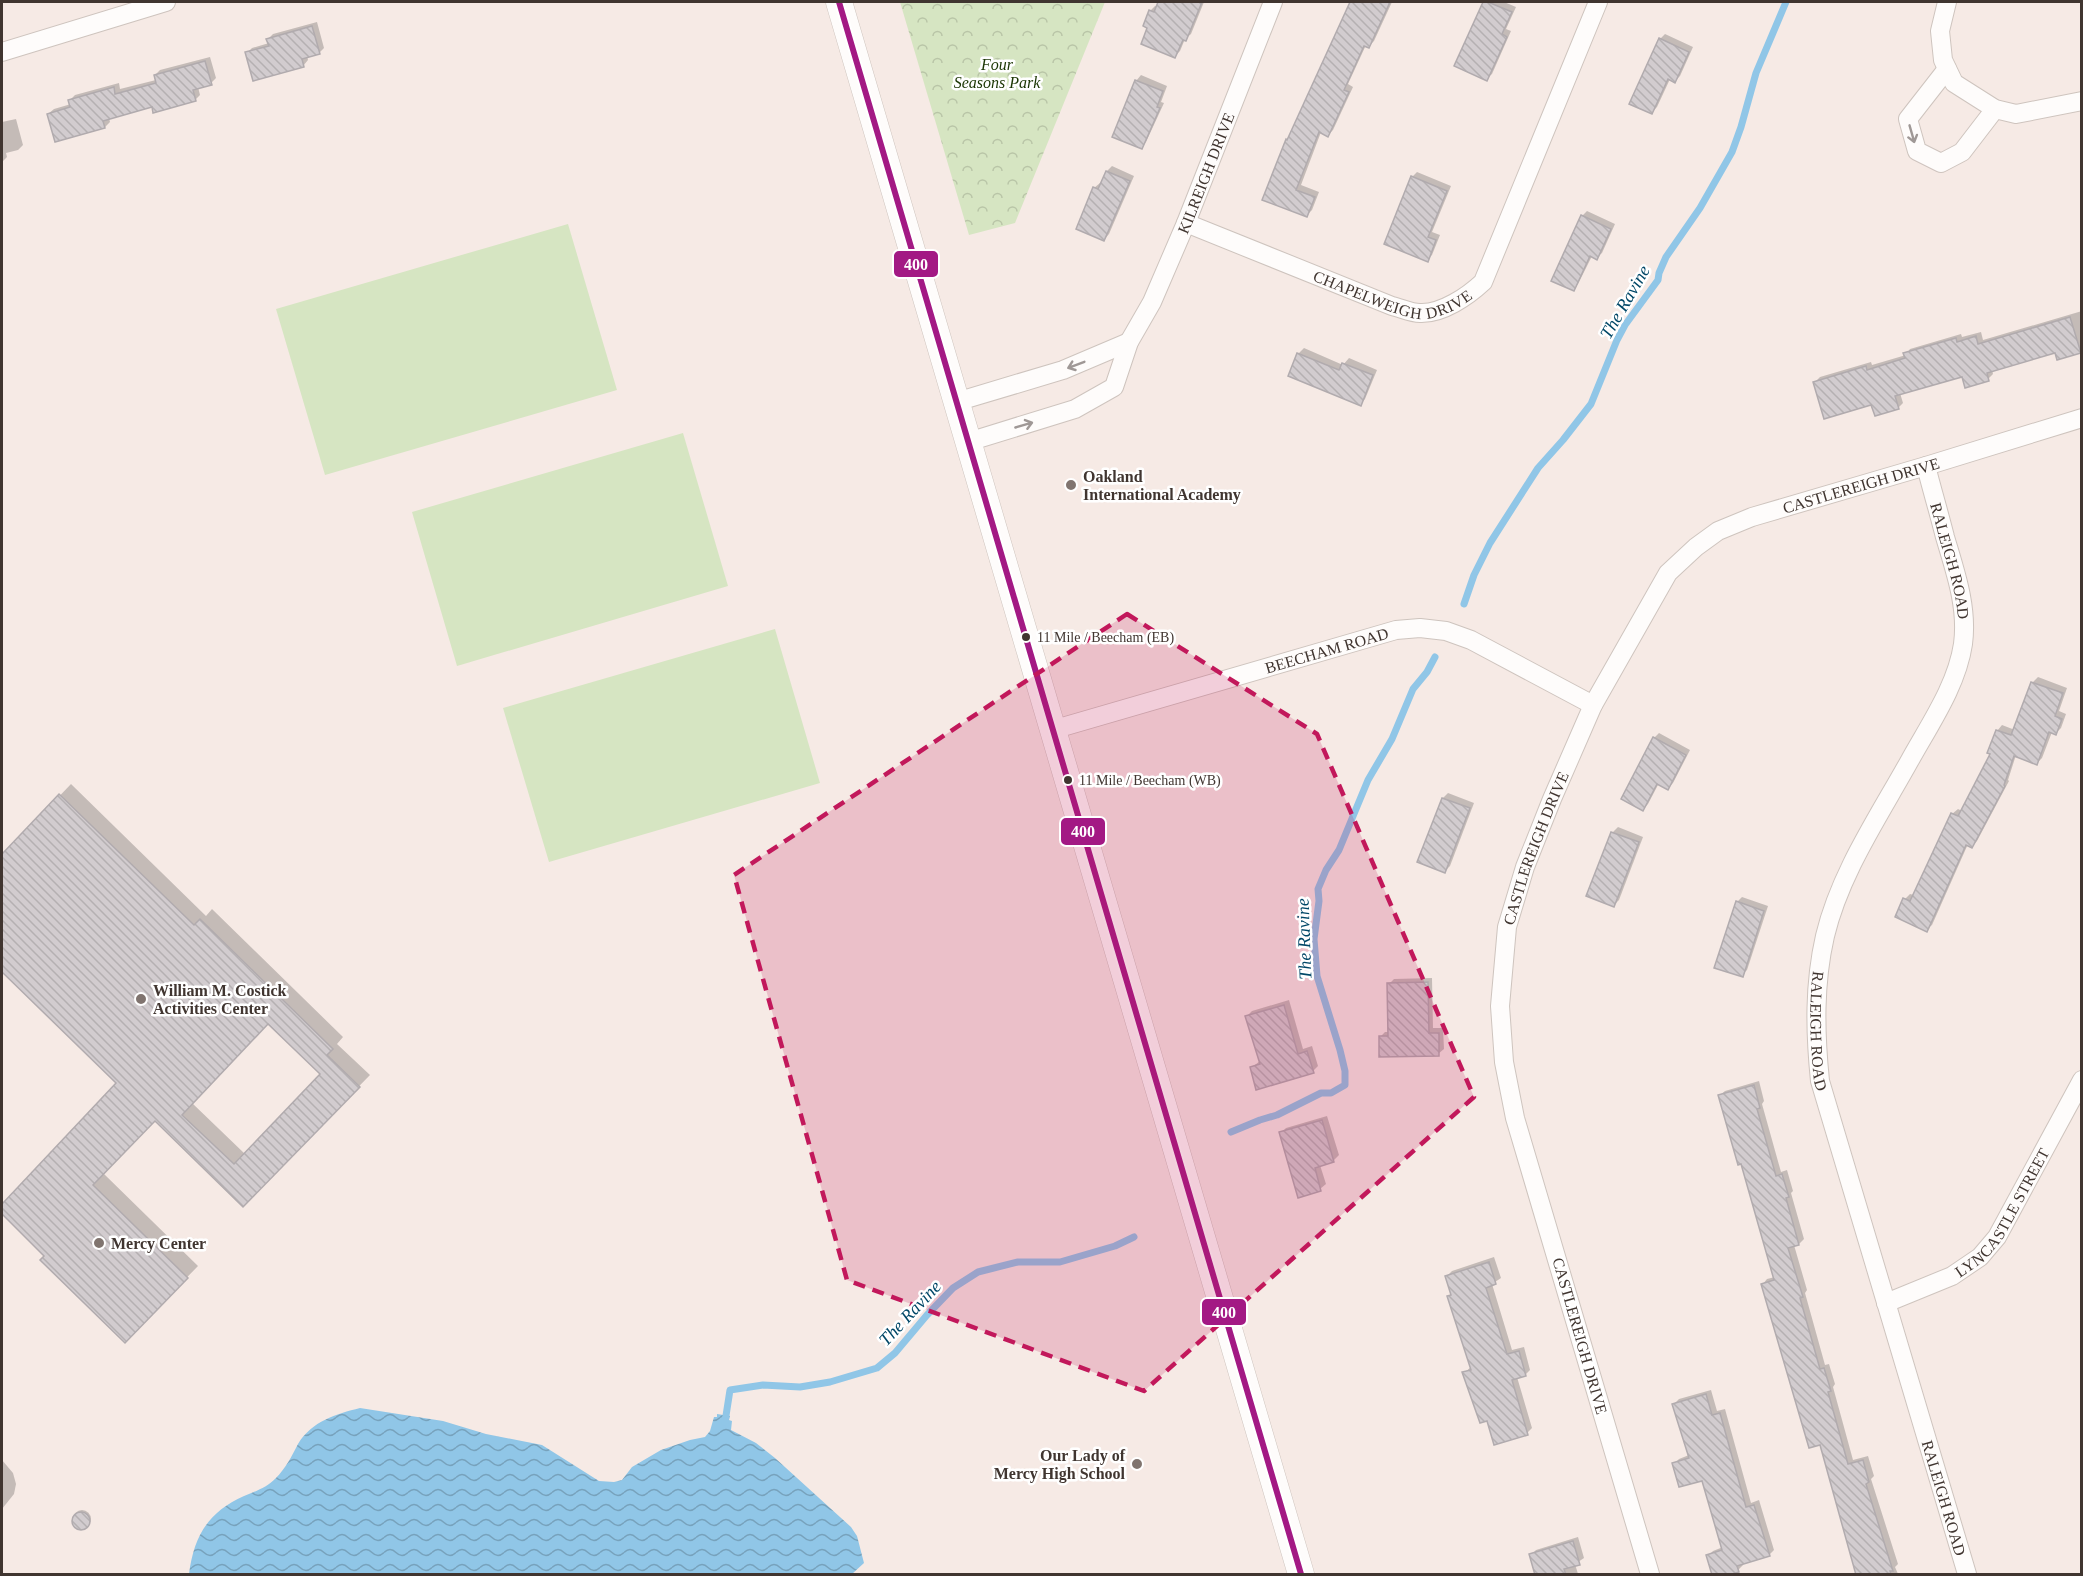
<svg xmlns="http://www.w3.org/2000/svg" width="2083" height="1576" font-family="'Times New Roman',serif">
	<defs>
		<pattern id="park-crowns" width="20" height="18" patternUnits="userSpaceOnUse" patternTransform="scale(1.5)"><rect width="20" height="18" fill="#d6e5c2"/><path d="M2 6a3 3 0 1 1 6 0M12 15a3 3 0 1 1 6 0" fill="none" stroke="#b9c5a7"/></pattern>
		<pattern id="water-waves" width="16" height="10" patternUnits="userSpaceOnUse" patternTransform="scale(1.5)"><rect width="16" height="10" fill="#90c6e7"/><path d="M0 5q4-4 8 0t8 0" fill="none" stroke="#77a2bc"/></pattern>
		<pattern id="building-back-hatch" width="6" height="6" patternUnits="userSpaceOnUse" patternTransform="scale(1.5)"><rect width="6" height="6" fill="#d2cccf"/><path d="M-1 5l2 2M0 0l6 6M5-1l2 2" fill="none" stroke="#b5b0b2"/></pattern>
	</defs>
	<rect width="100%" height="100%" fill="#f6eae5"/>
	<polygon fill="url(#park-crowns)" points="900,2 1105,2 1015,223 969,235"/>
	<g fill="#d6e5c2">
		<polygon points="568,224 617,390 325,475 276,309"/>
		<polygon points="683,433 728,586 457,666 412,512"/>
		<polygon points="775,629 820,783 549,862 503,708"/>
	</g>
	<path fill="url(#water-waves)" d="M 360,1408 L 443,1421 L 486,1434 L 542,1445 L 599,1481 L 614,1482 L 622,1480 L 632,1467 L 661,1450 L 690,1440 L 705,1437 L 710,1431 L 714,1417 L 717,1417 L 717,1414 L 730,1416 L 729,1420 L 732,1421 L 731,1430 L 756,1443 L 775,1458 L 851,1527 L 857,1536 L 864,1563 L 852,1574 L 488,1574 L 473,1573 L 461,1574 L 189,1574 C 194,1536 208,1512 244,1496 C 256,1491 266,1488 276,1478 C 285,1469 292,1456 298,1444 C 312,1421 336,1414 360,1408 Z"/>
	<g fill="#0003" fill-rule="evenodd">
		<polygon points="1160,2 1204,2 1191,34 1185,39 1180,51 1175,56 1149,27 1150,11 1155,6 1158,7"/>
		<polygon points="1352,2 1392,2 1374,41 1369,46 1366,45 1348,84 1353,87 1333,130 1328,135 1321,132 1301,185 1319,192 1312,210 1307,215 1264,199"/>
		<polygon points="1484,2 1504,2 1516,7 1506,29 1511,31 1492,74 1486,79 1456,65"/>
		<polygon points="317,22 324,48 319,53 307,56 308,60 303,66 247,53 252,48 269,43 268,39 273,34"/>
		<polygon points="1665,34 1693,47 1680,76 1675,81 1670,79 1657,107 1652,112 1660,39"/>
		<polygon points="210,57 216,78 211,83 198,87 200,95 195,100 153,105 109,118 110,122 105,127 48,114 54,109 71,104 70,100 75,95 119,83 120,89 156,80 155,75 160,70"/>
		<polygon points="1141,75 1167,86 1161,102 1164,103 1146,142 1141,147 1136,81"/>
		<polygon points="16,119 23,145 18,150 6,153 7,157 2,162 2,122"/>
		<polygon points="1112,166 1134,176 1109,234 1104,240 1094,188 1100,183 1102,184 1107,171"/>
		<polygon points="1417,172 1451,186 1432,232 1440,235 1432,255 1427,260 1412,177"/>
		<polygon points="1587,211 1615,224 1602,253 1596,258 1592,256 1578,284 1573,290 1582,216"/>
		<polygon points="2082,311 2080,352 2056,351 1992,370 1993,374 1988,379 1963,375 1900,393 1903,403 1898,408 1872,403 1815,382 1820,377 1871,362 1872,365 1906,355 1910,349 1961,334 1962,337 1981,332 1983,340"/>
		<polygon points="1304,348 1343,365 1349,358 1377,370 1365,399 1360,404 1290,375 1299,353"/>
		<polygon points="2038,677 2067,688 2059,711 2066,714 2061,728 2056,733 2052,732 2042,758 2037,763 2016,755 2008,780 2009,781 1977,841 1972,846 1968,844 1932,925 1926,930 1905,899 1910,894 1914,895 1952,814 1958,809 1962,811 1992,753 1997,731 2002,725 2015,730 2033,682"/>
		<polygon points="1659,733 1690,750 1673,783 1668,788 1659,783 1648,804 1643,809 1654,738"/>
		<path d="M 71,784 L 206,916 L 212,909 L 343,1037 L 337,1044 L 370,1075 L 243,1205 L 156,1119 L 103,1173 L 198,1266 L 125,1341 L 2,1212 L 2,1207 L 118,1083 L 2,969 L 2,856 ZM 268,1022 L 322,1074 L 245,1154 L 192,1103 Z"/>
		<polygon points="1448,793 1474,803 1450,866 1445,871 1419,861 1443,798"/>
		<polygon points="1618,827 1643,837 1619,900 1614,905 1588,895 1613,832"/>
		<polygon points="1742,897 1768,906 1747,970 1742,975 1737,902"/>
		<polygon points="1432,978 1433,1028 1443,1028 1444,1049 1438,1054 1380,1037 1385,1032 1390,1032 1389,984 1394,979"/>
		<polygon points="1289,1000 1303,1049 1312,1046 1318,1066 1313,1071 1251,1068 1260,1061 1247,1016 1252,1011"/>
		<polygon points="1759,1081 1764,1101 1762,1104 1781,1172 1787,1170 1793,1191 1791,1193 1804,1239 1799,1244 1794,1245 1807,1290 1805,1293 1825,1365 1829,1364 1835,1384 1833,1387 1853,1460 1868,1456 1874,1476 1871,1479 1898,1564 1895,1567 1898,1574 1858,1574 1821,1443 1762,1285 1767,1279 1775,1277 1742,1162 1719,1096 1725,1091"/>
		<polygon points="1327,1116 1339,1155 1333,1161 1320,1165 1326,1184 1320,1189 1281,1133 1286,1128"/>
		<polygon points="1494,1257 1501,1278 1492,1284 1512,1350 1524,1347 1530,1370 1525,1375 1517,1377 1532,1428 1527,1433 1488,1419 1464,1373 1471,1367 1449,1296 1452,1293 1447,1276 1452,1271"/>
		<polygon points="1711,1390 1717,1411 1725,1409 1751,1503 1759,1500 1774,1550 1769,1555 1743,1563 1743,1565 1738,1570 1708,1556 1713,1551 1723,1547 1703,1479 1674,1464 1679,1459 1689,1455 1674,1404 1679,1399"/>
		<polygon points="2,1460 13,1473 16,1484 14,1494 2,1509"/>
		<circle cx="82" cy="1519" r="9"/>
		<polygon points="1578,1537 1584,1558 1575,1564 1578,1574 1533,1574 1536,1572 1531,1555 1536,1550"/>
	</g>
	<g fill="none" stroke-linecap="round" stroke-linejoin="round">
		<g stroke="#90c6e7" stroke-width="7">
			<polyline points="1464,604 1474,575 1490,543 1538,468 1563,440 1591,404 1617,340 1625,325 1658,280 1659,273 1666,257 1700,208 1732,152 1741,127 1756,73 1786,2"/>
			<polyline points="1231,1132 1260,1120 1277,1115 1321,1093 1331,1093 1345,1085 1345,1071 1340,1050 1317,976 1314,939 1319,901 1318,889 1326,870 1339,850 1368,780 1392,739 1413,689 1427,672 1435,657"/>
			<polyline points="725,1422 730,1390 763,1385 800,1387 830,1382 877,1368 895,1353 927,1315 953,1288 978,1272 1018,1262 1060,1262 1115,1246 1134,1237"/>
		</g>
	</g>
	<g fill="url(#building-back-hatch)" stroke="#b1abae" stroke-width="1.5" fill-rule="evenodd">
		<polygon points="1158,2 1202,2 1186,41 1183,40 1175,58 1141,44 1147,28 1143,26 1149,10 1154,12"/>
		<polygon points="1350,2 1390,2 1369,48 1364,46 1344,90 1349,92 1328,137 1319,132 1296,190 1315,197 1307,217 1262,200 1286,139 1287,140"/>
		<polygon points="1483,2 1488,2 1512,12 1502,34 1507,37 1487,81 1454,66"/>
		<polygon points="312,26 320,54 302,59 304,67 253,81 245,52 269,46 266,39"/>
		<polygon points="1659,38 1689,52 1675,83 1668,79 1652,114 1629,104"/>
		<polygon points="205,61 212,85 193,90 196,101 153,113 152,107 103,121 105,128 55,142 47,114 70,107 68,100 114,87 115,94 156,83 154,75"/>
		<polygon points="1135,80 1163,91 1157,107 1160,108 1142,149 1112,137"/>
		<polygon points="1106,171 1130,181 1104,241 1076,229 1093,187 1098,189"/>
		<polygon points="1411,176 1447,191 1428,237 1436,240 1428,262 1384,244"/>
		<polygon points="1581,215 1611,229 1597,260 1590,256 1574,291 1551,281"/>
		<polygon points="2070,317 2081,353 2057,360 2055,353 1987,373 1989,381 1965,388 1962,377 1895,396 1899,409 1875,416 1871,405 1824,419 1813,382 1866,366 1867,370 1905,358 1903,353 1956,338 1957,342 1976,336 1978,344"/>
		<polygon points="1297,353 1339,370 1342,363 1373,375 1361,406 1288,376"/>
		<polygon points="2031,682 2063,693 2055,716 2062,719 2056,735 2049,732 2037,765 2014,756 2004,785 2005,786 1972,848 1966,845 1927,932 1895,917 1903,898 1910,901 1951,813 1958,816 1990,754 1987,753 1996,730 2011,735"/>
		<polygon points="1653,737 1686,755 1668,790 1657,784 1643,811 1621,799"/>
		<path d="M 59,794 L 194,925 L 200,919 L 333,1049 L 327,1055 L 360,1087 L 243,1207 L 155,1121 L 93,1185 L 188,1278 L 125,1343 L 40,1260 L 44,1256 L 2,1214 L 2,1204 L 116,1083 L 2,972 L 2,854 ZM 268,1024 L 320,1074 L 234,1164 L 182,1115 Z"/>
		<polygon points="1442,798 1470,808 1445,873 1417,862"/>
		<polygon points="1611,832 1639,842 1614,907 1586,896"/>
		<polygon points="1736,901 1764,911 1743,977 1714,968"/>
		<polygon points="1428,982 1429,1033 1439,1033 1439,1056 1379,1057 1379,1036 1388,1036 1387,983"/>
		<polygon points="1284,1005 1298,1054 1307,1051 1314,1073 1256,1090 1250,1067 1260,1064 1245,1016"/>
		<polygon points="1754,1085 1760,1108 1757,1109 1776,1176 1782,1174 1789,1197 1786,1198 1799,1245 1788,1248 1803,1297 1800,1298 1820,1369 1824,1368 1831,1391 1828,1392 1848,1464 1863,1460 1869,1482 1866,1484 1893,1571 1890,1571 1891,1575 1856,1575 1820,1445 1809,1448 1761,1284 1774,1280 1741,1164 1738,1165 1718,1095"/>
		<polygon points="1322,1120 1334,1162 1315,1168 1321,1191 1298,1198 1279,1132"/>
		<polygon points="1489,1262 1496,1284 1486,1288 1507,1354 1519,1351 1526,1376 1512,1380 1528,1435 1494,1445 1487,1421 1480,1423 1462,1372 1471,1370 1447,1296 1451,1295 1445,1276"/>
		<polygon points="1706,1394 1712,1415 1720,1413 1746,1507 1754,1505 1770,1556 1737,1566 1739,1572 1729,1575 1712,1575 1706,1555 1722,1550 1702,1481 1679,1487 1672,1463 1689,1458 1672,1404"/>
		<circle cx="81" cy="1521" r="9"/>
		<polygon points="1573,1541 1580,1565 1564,1569 1566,1575 1535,1575 1529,1554"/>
	</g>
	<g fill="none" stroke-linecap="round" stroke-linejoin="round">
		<defs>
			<g id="street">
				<polyline points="1947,2 1940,31 1943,60 1954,83 1995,109 2016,114 2082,101"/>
				<polyline points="2,52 166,2"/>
				<polyline points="1947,69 1908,119 1917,151 1941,163 1962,152 1995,109"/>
				<path id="s1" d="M 1186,223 L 1392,306 C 1401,308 1411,313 1420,313 C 1442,314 1468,296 1483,282 L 1598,2"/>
				<polyline points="956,402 1063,370 1129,342"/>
				<path id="s2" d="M 968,442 L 1075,409 L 1114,387 L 1129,342 L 1152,302 L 1186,223 L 1273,2"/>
				<path id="s3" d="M 1926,466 C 1932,490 1939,513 1945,537 C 1955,571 1968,607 1963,644 C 1957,685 1930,724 1910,760 C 1879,816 1840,873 1825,936 C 1814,984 1815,1032 1820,1081 L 1967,1574"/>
				<path id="s4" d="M 1052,730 L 1396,630 L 1420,628 L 1446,631 L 1471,640 L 1593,705"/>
				<path id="s5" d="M 1886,1303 L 1952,1276 L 1980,1257 L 1997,1237 L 2082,1080"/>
				<path id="s6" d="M 1650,1574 L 1515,1118 L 1504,1062 L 1500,1006 L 1507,927 L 1525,867 L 1552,799 L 1593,705 L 1668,573 L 1696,547 L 1718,531 L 1752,517 L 1926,466 L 2082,418"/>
			</g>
			<polyline id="secondary" points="839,2 1301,1574"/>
		</defs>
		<use href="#street" stroke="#cec4be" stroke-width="20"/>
		<use href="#secondary" stroke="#cec4be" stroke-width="27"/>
		<use href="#street" stroke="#fefcfb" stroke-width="18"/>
		<use href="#secondary" stroke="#fefcfb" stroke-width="26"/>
		<defs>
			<polyline id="bus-1" points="839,2 1301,1574"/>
		</defs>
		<use href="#bus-1" stroke="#fff" stroke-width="10"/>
		<use href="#bus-1" stroke="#a31984" stroke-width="6"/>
	</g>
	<defs><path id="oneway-shaft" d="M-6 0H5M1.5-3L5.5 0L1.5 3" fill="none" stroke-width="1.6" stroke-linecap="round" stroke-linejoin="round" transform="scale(1.5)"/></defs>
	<g stroke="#9f9896">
		<use href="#oneway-shaft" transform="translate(1912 134) rotate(74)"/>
		<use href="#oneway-shaft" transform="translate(1076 365) rotate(159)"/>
		<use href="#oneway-shaft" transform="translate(1024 425) rotate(-16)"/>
	</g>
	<path fill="#c2185b" fill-opacity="0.2" stroke="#c2185b" stroke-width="4.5" stroke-dasharray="12 8" stroke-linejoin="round" d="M 1127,614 L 1317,734 L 1474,1097 L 1144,1391 L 847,1280 L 734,875 Z"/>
	<g fill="#80746f" stroke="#fff" stroke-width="2">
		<circle cx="1071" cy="485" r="6"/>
		<circle cx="141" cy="999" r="6"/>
		<circle cx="99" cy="1243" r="6"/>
		<circle cx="1137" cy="1464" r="6"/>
	</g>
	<g fill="#403530" stroke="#fff" stroke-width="2">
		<circle cx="1026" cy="637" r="5"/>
		<circle cx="1068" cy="780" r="5"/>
	</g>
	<g text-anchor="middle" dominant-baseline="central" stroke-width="5" stroke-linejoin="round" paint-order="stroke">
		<g font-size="14" fill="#403530" stroke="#fff" text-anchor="start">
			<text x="1037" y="637">11 Mile / Beecham (EB)</text>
			<text x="1079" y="780">11 Mile / Beecham (WB)</text>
		</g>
		<g font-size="16" font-style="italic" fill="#1b3603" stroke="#fff">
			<text x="997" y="64">Four<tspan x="997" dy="18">Seasons Park</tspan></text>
		</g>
		<g font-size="16" fill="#403530" stroke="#fff">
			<text stroke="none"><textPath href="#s2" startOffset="390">KILREIGH DRIVE</textPath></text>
			<text stroke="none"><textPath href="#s1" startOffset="222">CHAPELWEIGH DRIVE</textPath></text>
			<text stroke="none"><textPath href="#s6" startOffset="1274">CASTLEREIGH DRIVE</textPath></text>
			<text stroke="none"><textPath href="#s3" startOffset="98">RALEIGH ROAD</textPath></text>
			<text stroke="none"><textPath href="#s4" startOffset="286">BEECHAM ROAD</textPath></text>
			<text stroke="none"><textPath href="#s6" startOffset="752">CASTLEREIGH DRIVE</textPath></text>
			<text stroke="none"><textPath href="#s3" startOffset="603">RALEIGH ROAD</textPath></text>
			<text stroke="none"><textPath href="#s5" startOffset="154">LYNCASTLE STREET</textPath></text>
			<text transform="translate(1580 1336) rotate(74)">CASTLEREIGH DRIVE</text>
			<text stroke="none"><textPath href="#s3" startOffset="1088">RALEIGH ROAD</textPath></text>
		</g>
		<g font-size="16" font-weight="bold" fill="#403530" stroke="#fff" text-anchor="start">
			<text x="1083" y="476">Oakland<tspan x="1083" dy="18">International Academy</tspan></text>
			<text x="153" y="990">William M. Costick<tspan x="153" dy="18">Activities Center</tspan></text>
			<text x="111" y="1243">Mercy Center</text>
			<text x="1125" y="1455" text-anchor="end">Our Lady of<tspan x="1125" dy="18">Mercy High School</tspan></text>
		</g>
		<g font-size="18" font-style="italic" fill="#004767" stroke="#fff">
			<text transform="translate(1625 302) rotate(-60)">The Ravine</text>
			<text transform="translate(1304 939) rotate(-92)">The Ravine</text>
			<text transform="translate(910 1313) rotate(-47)">The Ravine</text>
		</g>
	</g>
	<g stroke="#fff" stroke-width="2">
		<rect x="893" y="250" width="46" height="28" rx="6" fill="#a31984"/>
		<rect x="1060" y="817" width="46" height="29" rx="6" fill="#a31984"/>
		<rect x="1201" y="1298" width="46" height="28" rx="6" fill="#a31984"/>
	</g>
	<g font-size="16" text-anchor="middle" font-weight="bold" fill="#fff">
		<text x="916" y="270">400</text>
		<text x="1083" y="837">400</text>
		<text x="1224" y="1318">400</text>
	</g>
	<rect width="2083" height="1576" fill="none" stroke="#403530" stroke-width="6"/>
</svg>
